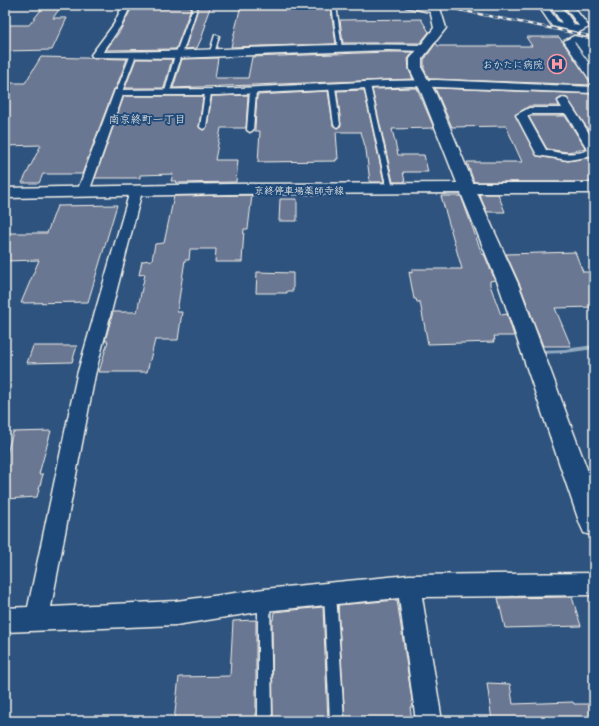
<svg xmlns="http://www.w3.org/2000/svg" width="599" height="726" font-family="Mali,'Klee One',sans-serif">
	<rect width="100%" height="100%" fill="#2e537f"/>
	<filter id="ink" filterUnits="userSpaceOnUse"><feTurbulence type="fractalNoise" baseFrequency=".025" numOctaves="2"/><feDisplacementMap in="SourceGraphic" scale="8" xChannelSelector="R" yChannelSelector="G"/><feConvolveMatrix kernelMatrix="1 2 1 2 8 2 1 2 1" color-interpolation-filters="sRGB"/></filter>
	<g filter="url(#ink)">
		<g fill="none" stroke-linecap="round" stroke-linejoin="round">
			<polygon fill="#92aac0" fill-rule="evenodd" points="594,345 594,349 565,353 538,354 536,352 538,350 565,349"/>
		</g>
		<g fill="#6b7792" stroke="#f4f1e8">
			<polygon points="45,5 62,5 53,18 67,18 52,50 5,51 5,25 29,25"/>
			<polygon points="133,5 192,5 176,49 106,50 120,31"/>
			<polygon points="199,5 211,5 204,24 206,24 202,37 197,48 185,49"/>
			<polygon points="241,5 330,5 336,44 231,47"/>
			<polygon points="421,19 429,32 420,43 343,43 340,20"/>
			<polygon points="526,37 559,37 593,85 429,79 424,69 424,60 436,43 438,46 532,46"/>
			<polygon points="388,52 413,52 408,59 409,70 413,79 173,88 182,59 218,58 215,78 248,78 252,57"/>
			<polygon points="41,57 127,59 116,88 114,89 82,174 43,174 39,183 22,183 41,145 5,146 5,83 25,83"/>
			<polygon points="136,59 172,59 164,88 125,88"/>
			<polygon points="417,88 434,128 392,129 398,155 424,155 428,172 403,172 405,182 393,182 372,89"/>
			<polygon points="435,88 594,94 594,138 567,98 562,97 557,100 559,106 529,106 515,115 537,156 568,161 594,157 594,182 474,182 467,162 522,162 506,126 452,127"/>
			<polygon points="364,90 384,182 370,182 366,150 361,132 336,132 338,159 336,159 336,161 258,162 260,131 255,131 255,128 257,95 328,91 333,125 338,128 341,125 337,91"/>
			<polygon points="248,95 246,128 221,128 215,160 238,160 236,182 176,183 177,181 171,181 173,174 140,175 140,178 95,178 124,96 203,96 199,127 204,130 207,127 212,96"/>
			<polygon points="531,116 565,116 586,149 567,152 547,149 529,117"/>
			<polygon points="479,194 498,194 505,212 487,212"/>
			<polygon points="252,195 248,229 244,229 242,262 215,262 216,249 190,249 189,260 185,260 177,312 182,312 178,340 155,340 147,372 99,372 108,341 105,341 113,312 137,312 145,274 139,275 142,261 152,260 155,244 164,243 174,196"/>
			<polygon points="441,196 461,196 482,254 484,254 495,280 490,281 490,285 501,315 507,314 514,336 494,336 495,340 493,340 494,342 428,344 420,302 417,302 416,299 414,299 409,272 412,273 412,269 462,269"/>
			<polygon points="280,199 297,199 297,221 279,221"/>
			<polygon points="117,205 88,302 21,303 39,260 5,261 5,233 47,233 57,206"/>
			<polygon points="575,252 583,272 594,272 594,307 555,308 571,346 543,346 520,285 506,254"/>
			<polygon points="257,272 293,273 293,291 287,291 287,293 256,293"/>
			<polygon points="33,346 77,346 72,362 27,363"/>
			<polygon points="51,431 39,474 43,474 37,497 5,499 5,460 13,432"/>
			<polygon points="572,597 581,626 505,628 498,598"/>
			<polygon points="397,600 413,707 410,707 412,721 345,721 338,605"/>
			<polygon points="323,607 328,721 281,721 281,719 273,719 272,620 273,620 274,612"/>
			<polygon points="256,620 256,719 255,721 174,721 179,677 230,676 233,621"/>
			<polygon points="487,683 510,684 513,704 573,702 574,704 594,704 594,721 492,721"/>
		</g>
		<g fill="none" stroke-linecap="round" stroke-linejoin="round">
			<polyline stroke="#4c6b8f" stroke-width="12" stroke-dasharray="12 6" stroke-linecap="butt" points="568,24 581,42"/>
			<defs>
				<g id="lane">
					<polygon points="194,5 198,5 169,94 164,95 175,55"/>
					<polygon points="332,5 336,5 342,49 340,50 338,49"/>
					<polygon points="215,35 219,36 214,54 209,55"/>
					<polygon points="131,54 136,55 122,92 117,93 116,92"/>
					<polygon points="367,83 370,85 393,189 390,191 387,189 364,85"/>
					<polygon points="332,85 335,87 340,125 337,127 334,125 329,87"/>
					<polygon points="253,89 256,91 253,130 250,132 247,130 250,91"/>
					<polygon points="208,91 211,93 206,127 203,129 200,127 205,93"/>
					<polygon points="330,587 334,589 336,593 344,721 330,721 324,593 326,589"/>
					<polygon points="264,594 268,596 270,600 272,721 258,721 258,600 260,596"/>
				</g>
				<g id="street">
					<path d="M 123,5 L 131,5 L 122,24 L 103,52 C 210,52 317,42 424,45 L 429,48 L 424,51 L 388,50 L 178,58 L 93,57 L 91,55 L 114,24 Z"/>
					<polygon points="405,5 422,5 439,10 435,13 406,7"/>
					<polygon points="538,5 546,5 558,22 579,26 564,5 572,5 589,27 579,32 552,26"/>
					<polygon points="574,36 594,40 594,46 574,42 594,71 594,81 590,80 564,41"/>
					<polygon points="437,80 594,87 594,93 411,86 219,95 123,95 89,192 83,196 77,192 115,90 219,89 385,81"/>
					<path d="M 563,98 L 567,99 L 594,141 L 593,156 L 568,160 L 537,155 L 516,115 L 529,108 L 562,108 L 558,101 ZM 531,114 L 566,114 L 588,150 C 575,156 558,153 546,150 L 527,116 Z"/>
					<polygon points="136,187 142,191 95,375 51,607 176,601 264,589 409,575 594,573 594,595 422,597 442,721 416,721 399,598 264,611 176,625 5,632 5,608 28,607 77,375 130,191"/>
				</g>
				<g id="secondary">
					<polygon points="429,5 439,5 446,28 422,59 422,69 436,94 473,183 594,183 594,193 477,193 519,286 594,488 594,536 584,533 580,524 499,286 461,193 230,194 5,198 5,188 230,184 457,183 422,94 410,69 410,59 434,28"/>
					<polygon points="550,5 560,5 574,24 572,26 564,26"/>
					<path d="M 581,38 C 592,41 594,54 594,64 L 590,63 L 575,42 Z"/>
				</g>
			</defs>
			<use href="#lane" stroke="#f4f1e8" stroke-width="3"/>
			<use href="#street" stroke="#f4f1e8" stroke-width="3"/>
			<use href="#secondary" stroke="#f4f1e8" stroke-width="3"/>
			<use href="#lane" fill="#1f4a7a" fill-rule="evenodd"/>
			<use href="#street" fill="#1f4a7a" fill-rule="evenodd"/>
			<use href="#secondary" fill="#1f4a7a" fill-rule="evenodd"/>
			<defs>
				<polyline id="rail" points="434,5 594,37"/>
			</defs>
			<use href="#rail" stroke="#f4f1e8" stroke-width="2.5"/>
			<use href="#rail" stroke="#1f4a7a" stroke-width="1.5" stroke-dasharray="5" stroke-linecap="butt"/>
		</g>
	</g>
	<defs>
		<symbol id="hospital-ring" viewBox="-11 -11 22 22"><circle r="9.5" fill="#1f4a7a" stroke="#ff9aa2" stroke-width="1.5"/><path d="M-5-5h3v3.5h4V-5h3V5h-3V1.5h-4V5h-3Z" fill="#ff9aa2"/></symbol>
	</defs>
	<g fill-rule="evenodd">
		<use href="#hospital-ring" x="546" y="53" width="22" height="22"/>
	</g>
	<g text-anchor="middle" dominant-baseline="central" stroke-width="4" stroke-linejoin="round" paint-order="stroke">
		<g font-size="10" fill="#f4f1e8" stroke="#1f4a7a" text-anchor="end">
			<text x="543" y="64">おかたに病院</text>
		</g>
		<g font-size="10" fill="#f4f1e8" stroke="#1f4a7a">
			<text x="299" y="190">京終停車場薬師寺線</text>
		</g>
		<g font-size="11" fill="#f4f1e8" stroke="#1f4a7a">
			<text x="147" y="118">南京終町一丁目</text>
		</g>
	</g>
	<rect width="599" height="726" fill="none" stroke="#1f4a7a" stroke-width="20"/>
	<rect x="10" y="10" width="579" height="706" fill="none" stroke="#f4f1e8" stroke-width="1.5" filter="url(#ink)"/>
</svg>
